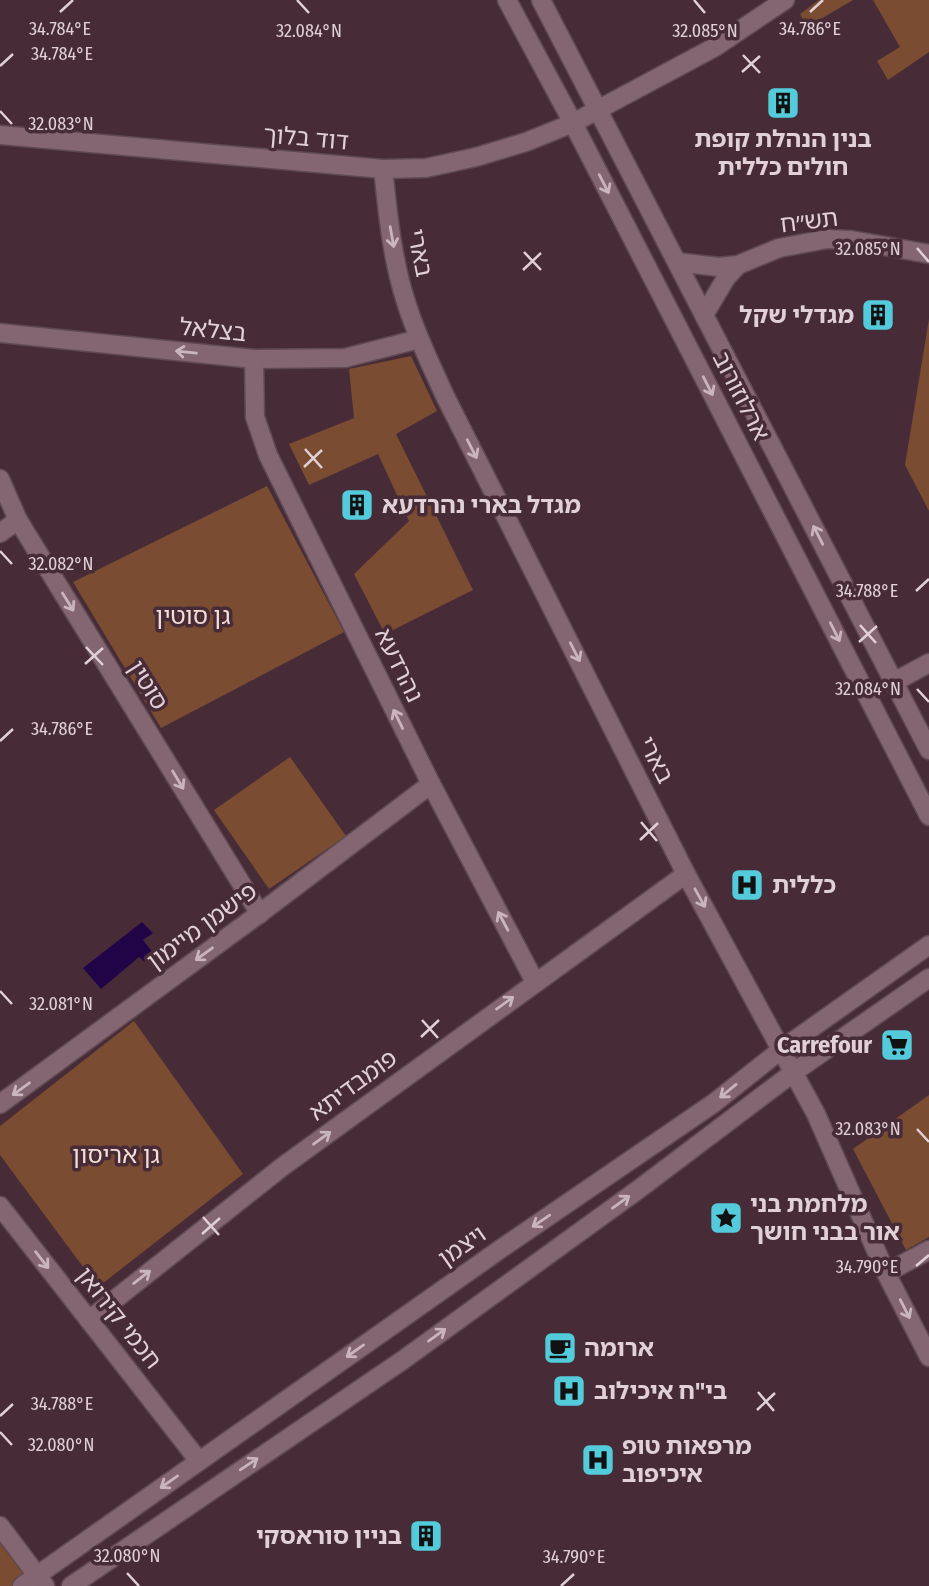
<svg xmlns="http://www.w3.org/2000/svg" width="929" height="1586" font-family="'Fira Sans Condensed','Noto Sans Hebrew',sans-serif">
	<rect width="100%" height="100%" fill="#472c38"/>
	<g fill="#7a4c32">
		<polygon points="819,0 853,0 807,27 800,14"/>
		<polygon points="873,0 929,0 929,52 888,80 877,61 900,47"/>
		<polygon points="929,319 929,511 905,465"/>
		<polygon points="411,356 437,411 396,434 473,590 385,634 354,574 409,521 378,454 309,485 289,444 354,418 349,369"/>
		<polygon points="267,486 344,632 161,728 73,582"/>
		<polygon points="290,757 346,836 269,889 214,810"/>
		<polygon points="134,1021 243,1174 98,1287 0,1155 0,1126"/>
		<polygon points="929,1095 929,1237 906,1250 853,1149"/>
		<polygon points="0,1526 37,1575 22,1586 0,1586"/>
	</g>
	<polygon fill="#210448" points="142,922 153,933 143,940 155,955 145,962 139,957 101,989 83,968"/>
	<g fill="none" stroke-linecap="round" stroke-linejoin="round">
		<defs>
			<g id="minor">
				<polyline points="507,0 573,123 929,816"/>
				<polyline points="541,0 929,750"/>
				<polyline points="0,135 383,169 426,168 476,157 526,142 573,123 715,47 785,0"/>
				<path d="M 383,169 C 388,214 392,259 406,302 C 416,335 431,365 445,396 L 686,874 L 816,1114 L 886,1273 L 929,1357"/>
				<polyline points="677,262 719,267 738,265 779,248 827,239 851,240 929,254"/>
				<polyline points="704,315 726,278 738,265"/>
				<polyline points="0,333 254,359 345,358 419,339"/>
				<polyline points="254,359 255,417 268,455 431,784 535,982"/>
				<polyline points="0,479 18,520 260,914"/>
				<polyline points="0,533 18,520"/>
				<polyline points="894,682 929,663"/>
				<polyline points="0,1104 259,914 431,784"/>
				<polyline points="0,1206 199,1461"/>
				<polyline points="886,1273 929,1250"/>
				<polyline points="89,1320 282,1167 686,874"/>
				<polyline points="0,1526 45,1586"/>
				<polyline points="22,1586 502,1248 714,1103 782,1049 929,945"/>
				<polyline points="71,1586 403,1360 639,1189 794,1072 929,978"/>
			</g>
		</defs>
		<use href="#minor" stroke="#5f4952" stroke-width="21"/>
		<use href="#minor" stroke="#846572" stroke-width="18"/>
	</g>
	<defs><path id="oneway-shaft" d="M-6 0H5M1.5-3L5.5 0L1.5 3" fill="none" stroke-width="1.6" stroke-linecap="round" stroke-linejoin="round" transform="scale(1.75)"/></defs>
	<g stroke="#cab5bd">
		<use href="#oneway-shaft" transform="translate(604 184) rotate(63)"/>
		<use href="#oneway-shaft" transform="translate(392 237) rotate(80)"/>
		<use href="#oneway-shaft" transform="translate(186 352) rotate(-174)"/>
		<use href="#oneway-shaft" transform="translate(708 386) rotate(63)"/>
		<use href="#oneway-shaft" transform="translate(472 449) rotate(63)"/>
		<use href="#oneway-shaft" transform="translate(818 535) rotate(-117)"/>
		<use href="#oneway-shaft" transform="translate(68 602) rotate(58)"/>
		<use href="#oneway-shaft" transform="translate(835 632) rotate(63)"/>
		<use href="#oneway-shaft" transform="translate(575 652) rotate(63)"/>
		<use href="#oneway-shaft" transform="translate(398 719) rotate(-116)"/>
		<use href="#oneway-shaft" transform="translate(178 780) rotate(59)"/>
		<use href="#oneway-shaft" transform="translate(700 898) rotate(61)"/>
		<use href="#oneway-shaft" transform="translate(503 921) rotate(-118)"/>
		<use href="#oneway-shaft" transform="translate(204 954) rotate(144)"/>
		<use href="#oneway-shaft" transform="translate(505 1003) rotate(-36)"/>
		<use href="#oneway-shaft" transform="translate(21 1089) rotate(144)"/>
		<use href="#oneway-shaft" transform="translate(728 1091) rotate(141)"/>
		<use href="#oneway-shaft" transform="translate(322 1138) rotate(-36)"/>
		<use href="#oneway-shaft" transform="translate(621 1202) rotate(-36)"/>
		<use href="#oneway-shaft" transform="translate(541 1221) rotate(146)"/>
		<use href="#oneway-shaft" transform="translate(42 1260) rotate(52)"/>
		<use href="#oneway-shaft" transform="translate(142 1277) rotate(-38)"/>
		<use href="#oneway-shaft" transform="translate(905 1309) rotate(63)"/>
		<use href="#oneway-shaft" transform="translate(437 1335) rotate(-36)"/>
		<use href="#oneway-shaft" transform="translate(355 1351) rotate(145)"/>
		<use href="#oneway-shaft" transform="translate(249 1464) rotate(-34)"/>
		<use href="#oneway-shaft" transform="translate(169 1482) rotate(145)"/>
	</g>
	<path fill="none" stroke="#e1d0d6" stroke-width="2.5" d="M 297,0 L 309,13M 694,0 L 705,13M 60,12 L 73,0M 810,12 L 823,0M 743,55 L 760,73M 0,66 L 13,54M 742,72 L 760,56M 0,111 L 12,124M 917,248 L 929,262M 524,252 L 541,270M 523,270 L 541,253M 305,449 L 322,468M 304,467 L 322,450M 0,551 L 12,564M 916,591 L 929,579M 860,625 L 876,643M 859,642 L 877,626M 86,647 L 103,665M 85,664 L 103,648M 917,689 L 929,702M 0,741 L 13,729M 641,822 L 657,841M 640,840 L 658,823M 0,991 L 12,1004M 422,1020 L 438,1038M 421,1037 L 439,1020M 917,1129 L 929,1142M 203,1217 L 219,1235M 202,1234 L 220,1218M 916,1266 L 929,1255M 758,1392 L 774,1411M 757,1410 L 775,1393M 0,1416 L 13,1404M 0,1432 L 12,1445M 127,1573 L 139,1586M 561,1586 L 574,1574"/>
	<defs>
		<symbol id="building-square" viewBox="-11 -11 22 22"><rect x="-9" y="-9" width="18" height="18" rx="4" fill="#53cbdb" stroke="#472c38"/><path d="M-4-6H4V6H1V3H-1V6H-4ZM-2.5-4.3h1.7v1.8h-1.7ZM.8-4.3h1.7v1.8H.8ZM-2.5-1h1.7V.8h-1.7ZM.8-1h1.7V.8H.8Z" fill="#111"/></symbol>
		<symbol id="hospital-square" viewBox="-11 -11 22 22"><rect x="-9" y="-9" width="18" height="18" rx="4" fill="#53cbdb" stroke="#472c38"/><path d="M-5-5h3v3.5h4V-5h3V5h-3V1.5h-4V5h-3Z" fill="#111"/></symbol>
		<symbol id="supermarket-square" viewBox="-11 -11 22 22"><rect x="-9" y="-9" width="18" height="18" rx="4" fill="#53cbdb" stroke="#472c38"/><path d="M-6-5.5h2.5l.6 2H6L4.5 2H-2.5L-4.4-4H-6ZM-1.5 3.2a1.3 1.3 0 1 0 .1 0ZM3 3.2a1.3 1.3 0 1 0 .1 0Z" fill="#111"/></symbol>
		<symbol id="sight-square" viewBox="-11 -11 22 22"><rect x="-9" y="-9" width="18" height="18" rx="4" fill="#53cbdb" stroke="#472c38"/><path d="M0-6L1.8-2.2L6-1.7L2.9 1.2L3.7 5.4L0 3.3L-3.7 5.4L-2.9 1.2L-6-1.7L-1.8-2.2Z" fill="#111"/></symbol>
		<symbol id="cafe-square" viewBox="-11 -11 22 22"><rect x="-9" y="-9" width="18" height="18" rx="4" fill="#53cbdb" stroke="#472c38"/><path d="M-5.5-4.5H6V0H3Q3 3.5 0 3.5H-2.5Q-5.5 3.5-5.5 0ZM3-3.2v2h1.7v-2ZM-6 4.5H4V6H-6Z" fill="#111"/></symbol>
	</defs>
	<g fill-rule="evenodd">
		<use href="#building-square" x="764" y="84" width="38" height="38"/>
		<use href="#building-square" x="859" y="296" width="38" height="38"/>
		<use href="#building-square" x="338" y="486" width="38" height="38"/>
		<use href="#hospital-square" x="728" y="866" width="38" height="38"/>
		<use href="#supermarket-square" x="878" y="1026" width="38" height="38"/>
		<use href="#sight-square" x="707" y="1199" width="38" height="38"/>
		<use href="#cafe-square" x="541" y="1329" width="38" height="38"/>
		<use href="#hospital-square" x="550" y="1372" width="38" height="38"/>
		<use href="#hospital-square" x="579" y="1441" width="38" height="38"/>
		<use href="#building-square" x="407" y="1517" width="38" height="38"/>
	</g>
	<g text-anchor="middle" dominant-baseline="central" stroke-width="7" stroke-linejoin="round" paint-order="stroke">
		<g font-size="24" fill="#e1d0d6" stroke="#472c38">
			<text transform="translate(306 138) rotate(5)">דוד בלוך</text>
			<text transform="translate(809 221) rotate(-7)">תש״ח</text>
			<text transform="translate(420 253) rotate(79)">בארי</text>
			<text transform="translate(213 330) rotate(6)">בצלאל</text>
			<text transform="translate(741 396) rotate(63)">ארלוזורוב</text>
			<text transform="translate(399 665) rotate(64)">נהרדעא</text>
			<text transform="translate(148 685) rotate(58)">סוטין</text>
			<text transform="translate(656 760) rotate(63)">בארי</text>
			<text transform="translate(202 926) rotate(-36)">פישמן מיימון</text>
			<text transform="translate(353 1085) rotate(-36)">פומבדיתא</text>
			<text transform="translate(462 1246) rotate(-35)">ויצמן</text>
			<text transform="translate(119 1318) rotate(52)">חכמי קירואן</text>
		</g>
		<g font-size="24" font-weight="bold" fill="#e1d0d6" stroke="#472c38" text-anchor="start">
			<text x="783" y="139" text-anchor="middle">בנין הנהלת קופת<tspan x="783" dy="28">חולים כללית</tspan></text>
			<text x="854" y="315" text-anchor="end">מגדלי שקל</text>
			<text x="382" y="505">מגדל בארי נהרדעא</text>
			<text x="772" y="885">כללית</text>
			<text x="872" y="1045" text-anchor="end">Carrefour</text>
			<text x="750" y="1204">מלחמת בני<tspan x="750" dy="28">אור בבני חושך</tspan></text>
			<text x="584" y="1348">ארומה</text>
			<text x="594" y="1391">בי"ח איכילוב</text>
			<text x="622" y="1446">מרפאות טופ<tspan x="622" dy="28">איכיפוב</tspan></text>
			<text x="402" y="1536" text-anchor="end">בניין סוראסקי</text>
		</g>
		<g font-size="24" fill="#f5dfd4" stroke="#472c38">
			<text x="193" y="616">גן סוטין</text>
			<text x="116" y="1155">גן אריסון</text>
		</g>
	</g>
	<g font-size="18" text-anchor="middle" fill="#e1d0d6" stroke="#472c38" stroke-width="7" stroke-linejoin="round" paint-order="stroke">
		<text x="60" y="35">34.784°E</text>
		<text x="810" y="35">34.786°E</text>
		<text x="309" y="37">32.084°N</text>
		<text x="705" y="37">32.085°N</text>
		<text x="62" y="60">34.784°E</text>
		<text x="61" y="130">32.083°N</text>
		<text x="868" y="255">32.085°N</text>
		<text x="61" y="570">32.082°N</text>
		<text x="867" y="597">34.788°E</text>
		<text x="868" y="695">32.084°N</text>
		<text x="62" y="735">34.786°E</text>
		<text x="61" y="1010">32.081°N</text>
		<text x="868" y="1135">32.083°N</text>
		<text x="867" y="1273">34.790°E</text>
		<text x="62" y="1410">34.788°E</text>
		<text x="61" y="1451">32.080°N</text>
		<text x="127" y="1562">32.080°N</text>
		<text x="574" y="1563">34.790°E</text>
	</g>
</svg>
